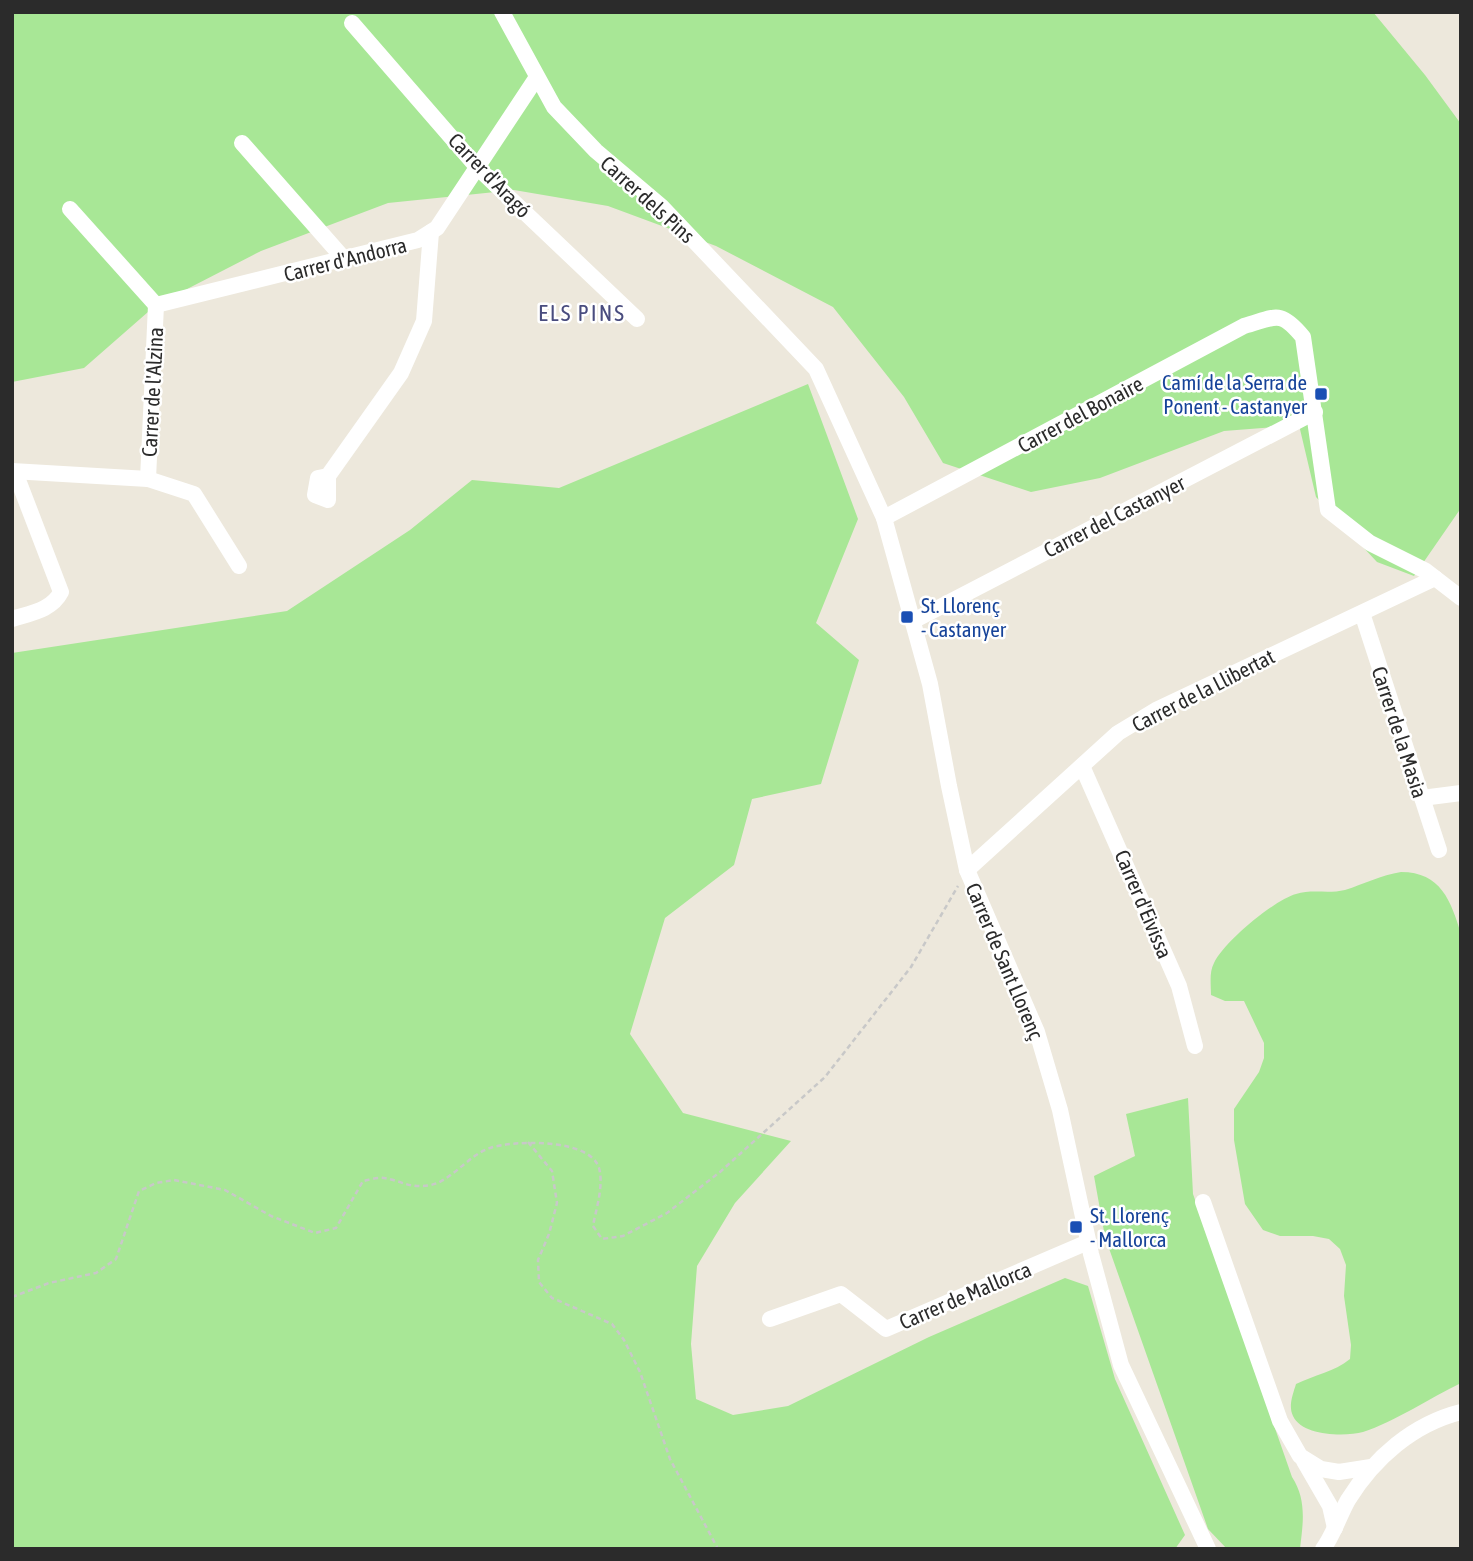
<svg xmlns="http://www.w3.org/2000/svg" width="1473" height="1561" font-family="'Asap Condensed',sans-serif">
	<rect width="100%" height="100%" fill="#ede8dc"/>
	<g fill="#a8e796">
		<polygon points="12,12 1373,12 1425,75 1461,124 1461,508 1414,576 1377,562 1316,497 1299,425 1224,431 1100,478 1031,492 943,463 904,397 833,307 716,246 608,206 514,190 388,203 261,251 156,305 84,368 12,382"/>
		<polygon points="808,384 858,519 816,623 859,660 821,784 752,799 734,865 665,918 630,1034 683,1113 791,1141 735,1203 697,1266 691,1344 696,1399 733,1415 788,1406 929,1337 1065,1278 1088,1286 1115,1379 1185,1535 1175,1549 12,1549 12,653 287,611 410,530 472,480 559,488"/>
		<path d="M 1401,872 C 1441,872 1451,901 1461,934 L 1461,1383 C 1430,1398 1394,1422 1363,1432 C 1345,1437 1302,1436 1293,1416 C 1288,1406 1293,1394 1296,1384 C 1314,1375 1334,1372 1350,1359 L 1351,1345 L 1344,1296 L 1346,1265 L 1340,1249 L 1329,1239 L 1313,1236 L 1280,1236 L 1263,1230 L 1245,1204 L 1234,1140 L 1234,1109 L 1259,1072 L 1264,1058 L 1264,1043 L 1244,1001 L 1225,1001 L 1211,995 C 1211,985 1209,972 1214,963 C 1224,942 1274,900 1296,894 C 1311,889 1329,894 1345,890 C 1364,884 1381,875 1401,872 Z"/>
		<path d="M 1188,1098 L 1193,1194 L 1292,1477 C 1307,1500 1303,1523 1300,1549 L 1227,1549 L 1208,1529 L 1105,1237 L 1094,1176 L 1135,1156 L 1126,1114 Z"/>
	</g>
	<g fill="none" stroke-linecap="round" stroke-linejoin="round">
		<g stroke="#c8c8c8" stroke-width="2.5" stroke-dasharray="5 3.5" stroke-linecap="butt">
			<polyline points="528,1142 552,1171 557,1203 549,1234 538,1260 539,1282 552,1298 612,1324 624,1340 640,1372 670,1459 718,1549"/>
			<path d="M 12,1297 L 49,1283 L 96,1273 L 116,1259 L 139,1191 L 156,1183 L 174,1180 L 225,1190 L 271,1216 L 315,1233 L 336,1228 L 363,1181 C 369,1180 378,1177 384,1178 C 403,1181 409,1189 431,1185 C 451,1181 470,1154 490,1148 C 514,1140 590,1138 599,1168 C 604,1186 596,1209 593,1226 L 602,1239 L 623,1236 L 667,1213 L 720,1172 L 825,1077 L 911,967 L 958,886"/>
		</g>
		<g stroke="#fff" stroke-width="16">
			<polyline points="502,12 554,107 596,151 661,206 816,369 884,518 930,684 949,786 967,870 1037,1032 1060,1110 1091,1254 1121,1365 1208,1549"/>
			<polyline points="352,23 477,167 637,319"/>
			<polyline points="242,143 345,260"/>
			<polyline points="70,209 156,305"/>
			<polyline points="156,305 418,240 437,228 537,77"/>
			<polyline points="12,471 148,479 194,494 239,566"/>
			<polyline points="328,476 328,500 315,495 318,478 328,476 401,373 424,321 431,232"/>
			<polyline points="148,479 156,305"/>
			<path d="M 884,518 L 1244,326 C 1276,317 1280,309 1303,337 L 1328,510 L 1370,543 L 1426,571 L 1461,598"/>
			<polyline points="1362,613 1439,850"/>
			<path d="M 12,619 C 31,613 52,610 61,592 L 15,472"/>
			<polyline points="913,621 1315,412"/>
			<polyline points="1082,766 1179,986 1195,1046"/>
			<polyline points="1422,798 1461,793"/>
			<polyline points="967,870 1118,733 1156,710 1435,578"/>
			<polyline points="1203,1202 1280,1421 1300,1456 1321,1469 1339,1472 1371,1467"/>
			<polyline points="770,1319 841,1294 886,1329 1088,1242"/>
			<polyline points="1304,1461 1330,1506 1335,1528"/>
			<path d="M 1323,1549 C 1334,1534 1339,1516 1348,1500 C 1374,1458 1413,1424 1461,1412"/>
		</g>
	</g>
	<g fill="#1a4fb4" stroke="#fff" stroke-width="2.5">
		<rect x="1314" y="387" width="14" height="14" rx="3.5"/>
		<rect x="900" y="610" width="14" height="14" rx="3.5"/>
		<rect x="1069" y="1220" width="14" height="14" rx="3.5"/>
	</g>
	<g text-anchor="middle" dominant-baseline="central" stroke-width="5" stroke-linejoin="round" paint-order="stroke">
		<g font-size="21" fill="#2b2b2b" stroke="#fff">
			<text transform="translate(490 175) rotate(46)">Carrer d'Aragó</text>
			<text transform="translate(648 199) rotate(42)">Carrer dels Pins</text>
			<text transform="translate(345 259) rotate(-14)">Carrer d'Andorra</text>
			<text transform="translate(152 392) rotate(-87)">Carrer de l'Alzina</text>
			<text transform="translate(1080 414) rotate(-28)">Carrer del Bonaire</text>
			<text transform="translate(1114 516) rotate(-27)">Carrer del Castanyer</text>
			<text transform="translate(1203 690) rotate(-27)">Carrer de la Llibertat</text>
			<text transform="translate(1400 732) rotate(72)">Carrer de la Masia</text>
			<text transform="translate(1144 904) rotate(67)">Carrer d'Eivissa</text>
			<text transform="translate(1005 961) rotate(67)">Carrer de Sant Llorenç</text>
			<text transform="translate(965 1295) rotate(-23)">Carrer de Mallorca</text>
		</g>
		<g font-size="21" fill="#164399" stroke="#fff" text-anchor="start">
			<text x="1307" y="382" text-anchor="end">Camí de la Serra de<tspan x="1307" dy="24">Ponent - Castanyer</tspan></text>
			<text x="921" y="605">St. Llorenç<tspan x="921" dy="24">- Castanyer</tspan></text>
			<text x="1090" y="1215">St. Llorenç<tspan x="1090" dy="24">- Mallorca</tspan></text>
		</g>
		<g font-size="23" letter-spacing="2" fill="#494c7e" stroke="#fff">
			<text x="582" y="313">ELS PINS</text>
		</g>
	</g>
	<rect width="1473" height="1561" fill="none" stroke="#2b2b2b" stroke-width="28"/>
</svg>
